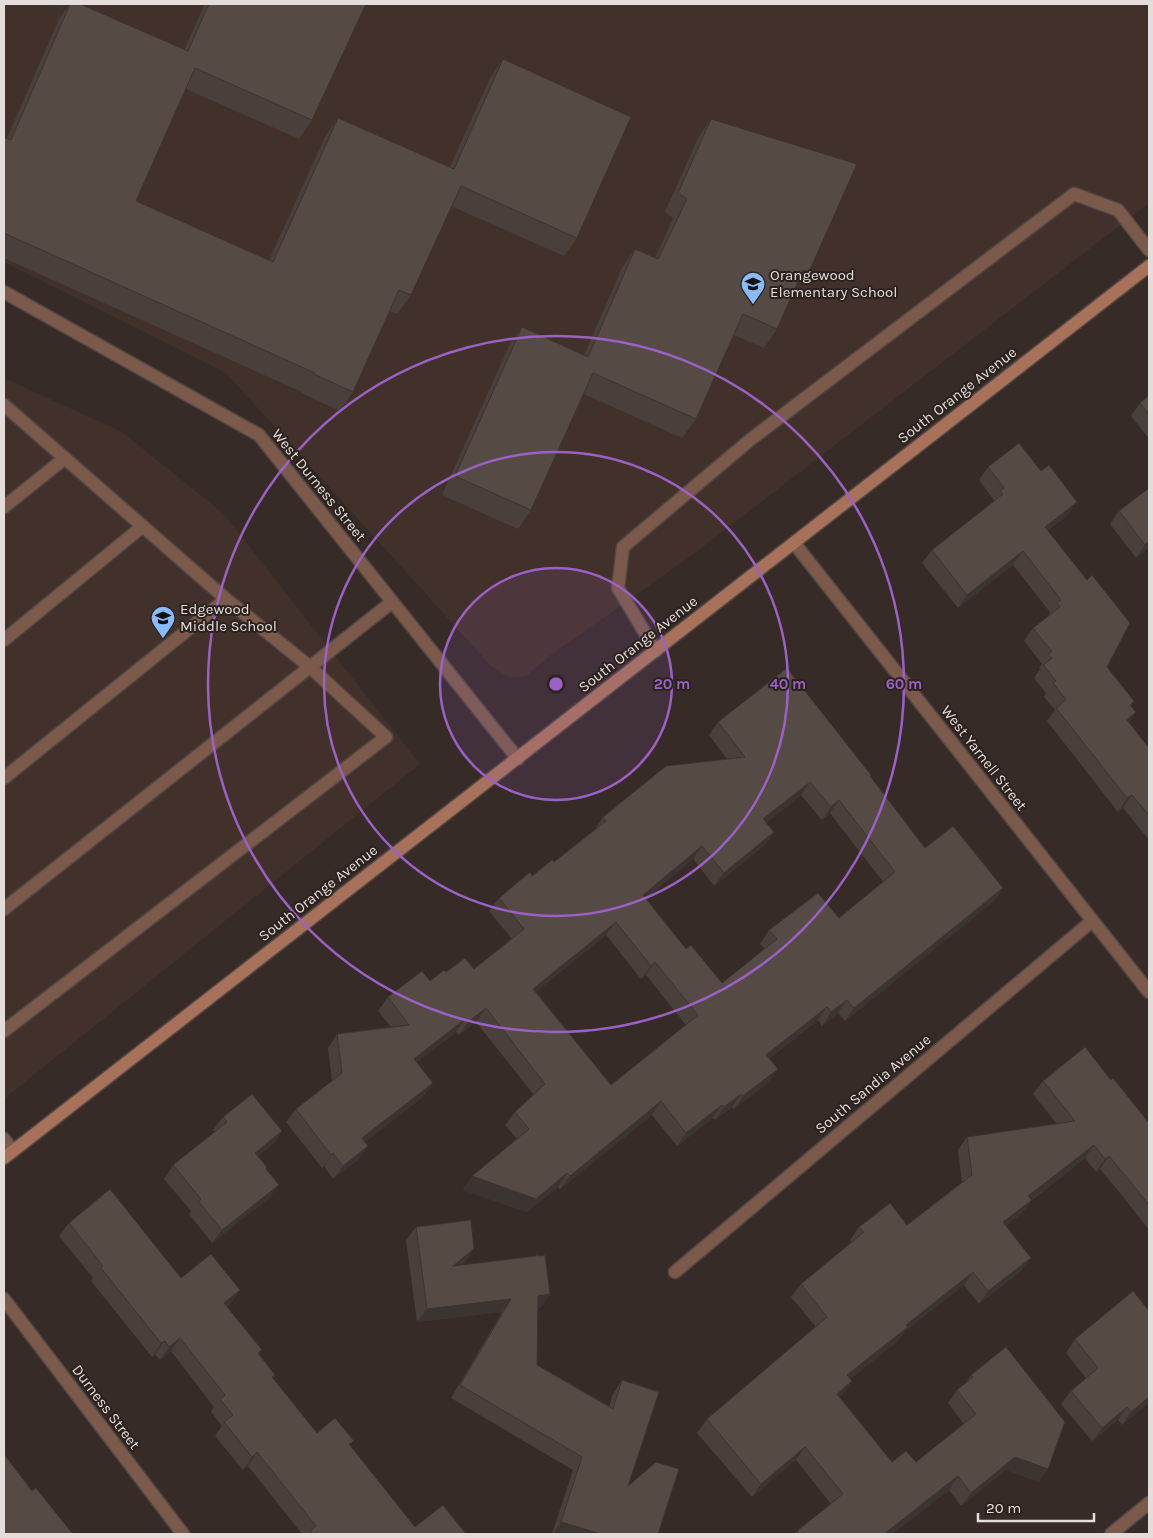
<svg xmlns="http://www.w3.org/2000/svg" width="1153" height="1538" font-family="Karla,sans-serif">
	<rect width="100%" height="100%" fill="#362b27"/>
	<g fill="#42312a">
		<polygon points="4,4 1149,4 1149,203 691,556 551,655 526,676 510,678 491,666 226,373 4,262"/>
		<polygon points="4,378 122,432 223,513 420,764 4,1099"/>
	</g>
	<g fill="none" stroke-linecap="round" stroke-linejoin="round">
		<defs>
			<g id="lane">
				<polyline points="4,405 226,599 310,667 386,737 4,1031"/>
				<polyline points="4,507 65,458"/>
				<polyline points="4,640 143,526"/>
				<polyline points="656,651 618,588 623,547 750,440 1074,194 1118,210 1149,250"/>
				<polyline points="4,778 226,599"/>
				<polyline points="4,909 392,602"/>
				<polyline points="4,1139 13,1151"/>
			</g>
			<g id="street">
				<polyline points="4,292 259,435 518,759"/>
				<polyline points="794,543 1149,992"/>
				<polyline points="675,1272 1092,921"/>
				<polyline points="4,1299 183,1534"/>
				<polyline points="1111,1534 1149,1503"/>
			</g>
			<polyline id="secondary" points="4,1158 1149,266"/>
		</defs>
		<use href="#lane" stroke="#524744" stroke-width="15"/>
		<use href="#street" stroke="#524744" stroke-width="15"/>
		<use href="#secondary" stroke="#524744" stroke-width="15"/>
		<use href="#lane" stroke="#7c5a4b" stroke-width="12"/>
		<use href="#street" stroke="#7c5a4b" stroke-width="12"/>
		<use href="#secondary" stroke="#a7715a" stroke-width="12"/>
	</g>
	<g fill="#4a403b" fill-rule="evenodd">
		<polygon points="70,4 80,4 184,50 205,4 366,4 312,120 299,139 186,89 136,201 269,260 325,137 338,118 450,167 490,78 503,59 577,238 564,256 451,206 411,295 397,314 390,311 353,392 340,411 301,393 302,392 4,258 4,137 7,138 59,19"/>
		<polygon points="711,119 796,291 794,291 777,329 764,348 734,335 696,419 682,438 584,394 531,510 518,529 442,495 509,346 522,327 584,355 622,268 635,249 655,258 673,218 665,212 698,138"/>
		<polygon points="1149,395 1149,439 1131,416 1140,403"/>
		<polygon points="988,467 1068,515 1048,530 1107,667 1134,701 1131,706 1129,723 1149,748 1149,840 1123,808 1118,812 1047,721 1055,710 1044,697 1046,693 1034,678 1040,669 1039,668 1042,664 1024,641 1033,628 1048,617 1050,612 1013,565 958,608 922,563 932,550 992,503 994,500 979,480"/>
		<polygon points="1119,511 1149,548 1136,558 1110,524"/>
		<path d="M 718,722 L 871,775 L 870,777 L 925,848 L 1003,888 L 994,901 L 845,1021 L 838,1013 L 822,1026 L 818,1020 L 769,1059 L 768,1083 L 734,1109 L 732,1107 L 715,1120 L 713,1118 L 677,1146 L 652,1115 L 560,1189 L 558,1187 L 527,1212 L 463,1190 L 472,1176 L 517,1139 L 505,1125 L 515,1112 L 534,1095 L 476,1022 L 459,1035 L 456,1032 L 417,1062 L 424,1096 L 365,1142 L 359,1159 L 333,1179 L 324,1166 L 322,1168 L 286,1122 L 296,1109 L 332,1081 L 328,1048 L 337,1034 L 391,1027 L 378,1011 L 388,997 L 430,981 L 446,972 L 474,969 L 512,939 L 489,911 L 499,898 L 554,862 L 594,831 L 603,817 L 727,759 L 709,735 ZM 801,795 L 822,820 L 830,813 L 883,882 L 839,918 L 769,930 L 760,944 L 765,949 L 722,983 L 686,949 L 646,898 L 693,859 L 714,886 L 764,846 L 774,832 L 766,823 ZM 606,935 L 641,979 L 646,975 L 686,1025 L 611,1085 L 536,992 Z"/>
		<polygon points="1111,1080 1149,1123 1149,1230 1120,1193 1100,1169 1096,1172 1085,1158 1032,1200 1022,1213 1006,1226 1021,1271 979,1304 964,1285 904,1332 898,1341 850,1379 843,1394 839,1397 892,1462 916,1462 964,1424 948,1403 957,1390 965,1384 971,1375 1039,1482 1006,1470 961,1506 949,1490 892,1534 794,1534 797,1531 831,1504 796,1460 752,1497 697,1433 707,1419 816,1327 791,1297 801,1284 852,1242 850,1240 859,1227 907,1225 962,1183 958,1150 967,1137 1057,1124 1033,1094 1043,1081"/>
		<polygon points="223,1117 282,1131 273,1144 258,1156 266,1169 269,1198 212,1243 189,1214 191,1211 164,1179 173,1165 215,1132 213,1130"/>
		<polygon points="69,1223 181,1278 240,1290 231,1303 227,1306 259,1354 275,1375 273,1378 317,1433 350,1445 415,1527 466,1534 302,1534 248,1466 243,1470 215,1436 222,1426 211,1412 214,1407 171,1351 160,1360 155,1354 152,1357 91,1281 93,1278 59,1236"/>
		<polygon points="416,1227 465,1263 462,1265 541,1308 538,1308 537,1365 609,1406 613,1394 622,1380 628,1486 658,1534 552,1534 573,1470 451,1398 502,1312 417,1322 406,1240"/>
		<polygon points="1149,1311 1149,1401 1147,1404 1122,1425 1118,1420 1092,1441 1061,1404 1071,1391 1086,1378 1066,1353 1075,1339"/>
	</g>
	<g fill="#3c3430">
		<polygon points="42,4 68,4 62,12"/>
		<polygon points="803,270 809,272 796,291 790,289"/>
		<polygon points="1077,502 1068,515 1036,540 1045,527"/>
		<polygon points="1149,542 1149,548 1136,558 1145,545"/>
		<polygon points="1023,551 1013,565 958,608 967,595"/>
		<polygon points="1136,712 1127,726 1127,720"/>
		<polygon points="810,782 801,795 754,833 763,819"/>
		<polygon points="1132,795 1123,808 1118,812 1127,798"/>
		<polygon points="839,800 830,813 822,820 831,807"/>
		<polygon points="774,832 764,846 714,886 724,873"/>
		<polygon points="702,846 693,859 634,908 643,895"/>
		<polygon points="1003,888 994,901 845,1021 854,1008"/>
		<polygon points="616,922 606,935 524,1002 533,989"/>
		<polygon points="655,962 646,975 641,979 651,966"/>
		<polygon points="847,1000 838,1013 822,1026 831,1012"/>
		<polygon points="827,1007 818,1020 757,1068 766,1055"/>
		<polygon points="486,1008 476,1022 459,1035 468,1022"/>
		<polygon points="465,1019 456,1032 405,1072 414,1059"/>
		<polygon points="778,1069 768,1083 734,1109 743,1096"/>
		<polygon points="433,1083 424,1096 353,1152 362,1138"/>
		<polygon points="741,1094 732,1107 715,1120 724,1107"/>
		<polygon points="661,1101 652,1115 560,1189 570,1176"/>
		<polygon points="722,1105 713,1118 677,1146 686,1133"/>
		<polygon points="282,1131 273,1144 246,1166 255,1153"/>
		<polygon points="1094,1145 1085,1158 1019,1209 1028,1196"/>
		<polygon points="368,1146 359,1159 333,1179 343,1166"/>
		<polygon points="333,1153 324,1166 322,1168 331,1155"/>
		<polygon points="1109,1156 1100,1169 1096,1172 1105,1159"/>
		<polygon points="567,1173 558,1187 527,1212 463,1190 472,1176"/>
		<polygon points="279,1185 269,1198 212,1243 222,1230"/>
		<polygon points="1032,1200 1022,1213 994,1235 1003,1222"/>
		<polygon points="474,1249 465,1263 444,1279 453,1266"/>
		<polygon points="1031,1258 1021,1271 979,1304 988,1291"/>
		<polygon points="973,1272 964,1285 904,1332 898,1341 838,1389 847,1375 906,1325"/>
		<polygon points="240,1290 231,1303 214,1316 224,1303"/>
		<polygon points="550,1294 541,1308 528,1309 538,1296"/>
		<polygon points="511,1299 502,1312 417,1322 427,1309"/>
		<polygon points="180,1338 171,1351 160,1360 169,1347"/>
		<polygon points="165,1341 155,1354 152,1357 161,1343"/>
		<polygon points="852,1381 843,1394 827,1407 837,1394"/>
		<polygon points="1149,1397 1149,1401 1147,1404 1122,1425 1131,1412"/>
		<polygon points="1127,1407 1118,1420 1092,1441 1102,1428"/>
		<polygon points="805,1447 796,1460 752,1497 761,1484"/>
		<polygon points="257,1452 248,1466 243,1470 252,1457"/>
		<polygon points="1015,1457 1048,1469 1039,1482 1006,1470 961,1506 971,1493"/>
		<polygon points="958,1476 949,1490 892,1534 884,1534"/>
		<polygon points="561,1522 601,1534 553,1534"/>
	</g>
	<g fill="#564a45" stroke="#3c3430" fill-rule="evenodd">
		<polygon points="70,4 80,4 188,51 209,4 366,4 312,120 195,68 136,201 273,262 338,118 454,169 503,59 631,117 577,238 461,186 411,295 399,290 353,392 314,374 315,373 4,233 4,137 11,140"/>
		<polygon points="711,119 857,164 809,272 803,270 777,329 743,314 696,419 593,373 531,510 455,476 522,327 588,357 635,249 658,259 687,199 678,193"/>
		<polygon points="1149,395 1149,414 1140,403"/>
		<polygon points="1019,443 1041,471 1049,465 1077,502 1045,527 1087,580 1092,575 1130,623 1107,667 1134,701 1130,705 1136,712 1127,720 1149,748 1149,815 1132,795 1127,798 1056,708 1066,700 1053,683 1056,681 1043,665 1052,658 1048,654 1052,652 1033,628 1060,607 1057,603 1061,600 1023,551 967,595 932,550 1003,494 1000,491 1004,488 988,467"/>
		<polygon points="1149,488 1149,542 1145,545 1119,511"/>
		<path d="M 787,668 L 871,775 L 870,776 L 925,848 L 953,826 L 1003,888 L 854,1008 L 847,1000 L 831,1012 L 827,1007 L 766,1055 L 778,1069 L 743,1096 L 741,1094 L 724,1107 L 722,1105 L 686,1133 L 661,1101 L 570,1176 L 567,1173 L 536,1199 L 472,1176 L 529,1129 L 515,1112 L 545,1084 L 486,1008 L 468,1022 L 465,1019 L 414,1059 L 433,1083 L 362,1138 L 368,1146 L 343,1166 L 333,1153 L 331,1155 L 296,1109 L 342,1073 L 337,1034 L 409,1025 L 388,997 L 422,971 L 430,981 L 444,970 L 446,972 L 465,958 L 474,969 L 524,929 L 499,898 L 530,872 L 532,876 L 552,860 L 554,862 L 606,821 L 603,817 L 666,766 L 745,757 L 718,722 ZM 810,782 L 831,807 L 839,800 L 895,872 L 839,918 L 818,893 L 769,930 L 777,939 L 722,983 L 691,945 L 686,949 L 643,895 L 702,846 L 724,873 L 774,832 L 763,819 ZM 616,922 L 651,966 L 655,962 L 698,1015 L 611,1085 L 533,989 Z"/>
		<polygon points="1085,1047 1111,1080 1113,1078 1149,1123 1149,1205 1129,1180 1109,1156 1105,1159 1094,1145 1028,1196 1032,1200 1003,1222 1031,1258 988,1291 973,1272 906,1325 908,1327 847,1375 852,1381 837,1394 892,1462 906,1451 916,1462 976,1414 957,1390 973,1377 971,1375 1006,1347 1065,1422 1048,1469 1015,1457 971,1493 958,1476 884,1534 799,1534 797,1531 843,1494 805,1447 761,1484 707,1419 827,1317 801,1284 864,1232 859,1227 890,1203 907,1225 972,1175 967,1137 1075,1121 1043,1081"/>
		<polygon points="252,1094 282,1131 255,1153 267,1167 266,1169 279,1185 222,1230 198,1201 201,1199 173,1165 227,1122 223,1117"/>
		<polygon points="110,1189 181,1278 211,1254 240,1290 224,1303 262,1350 258,1353 275,1375 272,1377 317,1433 335,1418 354,1441 349,1444 415,1527 443,1505 466,1534 313,1534 310,1531 316,1526 257,1452 252,1457 224,1422 233,1415 220,1399 225,1395 180,1338 169,1347 165,1341 161,1343 101,1268 103,1266 69,1223"/>
		<polygon points="471,1220 474,1249 453,1266 536,1256 538,1253 538,1256 545,1255 550,1294 538,1296 537,1365 613,1409 622,1380 659,1392 628,1486 656,1462 679,1469 658,1534 601,1534 561,1522 582,1457 460,1385 511,1299 427,1309 416,1227"/>
		<polygon points="1133,1291 1149,1311 1149,1397 1131,1412 1127,1407 1102,1428 1071,1391 1098,1368 1075,1339"/>
		<polygon points="4,1454 32,1491 36,1488 73,1534 4,1534"/>
	</g>
	<circle cx="556" cy="684" r="116" fill="#9b61c7" fill-opacity=".12"/>
	<g fill="none" stroke="#9b61c7" stroke-width="2.5">
		<circle cx="556" cy="684" r="116"/>
		<circle cx="556" cy="684" r="232"/>
		<circle cx="556" cy="684" r="348"/>
	</g>
	<defs>
		<symbol id="school-pin" viewBox="-11 -11 22 30"><path d="M0 17L-7.5 6A9.5 9.5 0 1 1 7.5 6Z" fill="#87bbfb" stroke="#2c221d"/><path d="M0-5L7-2L0 1L-7-2ZM-4 1L0 2.5L4 1V4Q0 6-4 4Z" fill="#111"/></symbol>
	</defs>
	<g fill-rule="evenodd">
		<use href="#school-pin" x="739" y="270" width="28" height="38"/>
		<use href="#school-pin" x="149" y="604" width="28" height="38"/>
	</g>
	<g text-anchor="middle" dominant-baseline="central" stroke-width="4" stroke-linejoin="round" paint-order="stroke">
		<g font-size="15" fill="#e5ddda" stroke="#2c221d" text-anchor="start">
			<text x="770" y="275">Orangewood<tspan x="770" dy="17">Elementary School</tspan></text>
			<text x="180" y="609">Edgewood<tspan x="180" dy="17">Middle School</tspan></text>
		</g>
		<g font-size="15" fill="#e5ddda" stroke="#2c221d">
			<text transform="translate(957 395) rotate(-38)">South Orange Avenue</text>
			<text transform="translate(319 485) rotate(51)">West Durness Street</text>
			<text transform="translate(638 644) rotate(-38)">South Orange Avenue</text>
			<text transform="translate(984 758) rotate(52)">West Yarnell Street</text>
			<text transform="translate(318 893) rotate(-38)">South Orange Avenue</text>
			<text transform="translate(873 1084) rotate(-40)">South Sandia Avenue</text>
			<text transform="translate(106 1407) rotate(53)">Durness Street</text>
		</g>
	</g>
	<circle cx="556" cy="684" r="8" fill="#9b61c7" stroke="#2c221d" stroke-width="2.5"/>
	<g font-size="15" text-anchor="middle" font-weight="bold" fill="#9b61c7" stroke="#2c221d" stroke-width="4" stroke-linejoin="round" paint-order="stroke">
		<text x="672" y="689">20 m</text>
		<text x="788" y="689">40 m</text>
		<text x="904" y="689">60 m</text>
	</g>
	<rect width="1153" height="1538" fill="none" stroke="#e5ddda" stroke-width="10"/>
	<path d="M978 1513v8h116v-8" fill="none" stroke="#e5ddda" stroke-width="2.5"/>
	<text x="986" y="1513" font-size="15" fill="#e5ddda" stroke="#2c221d" stroke-width="4" paint-order="stroke">20 m</text>
</svg>
